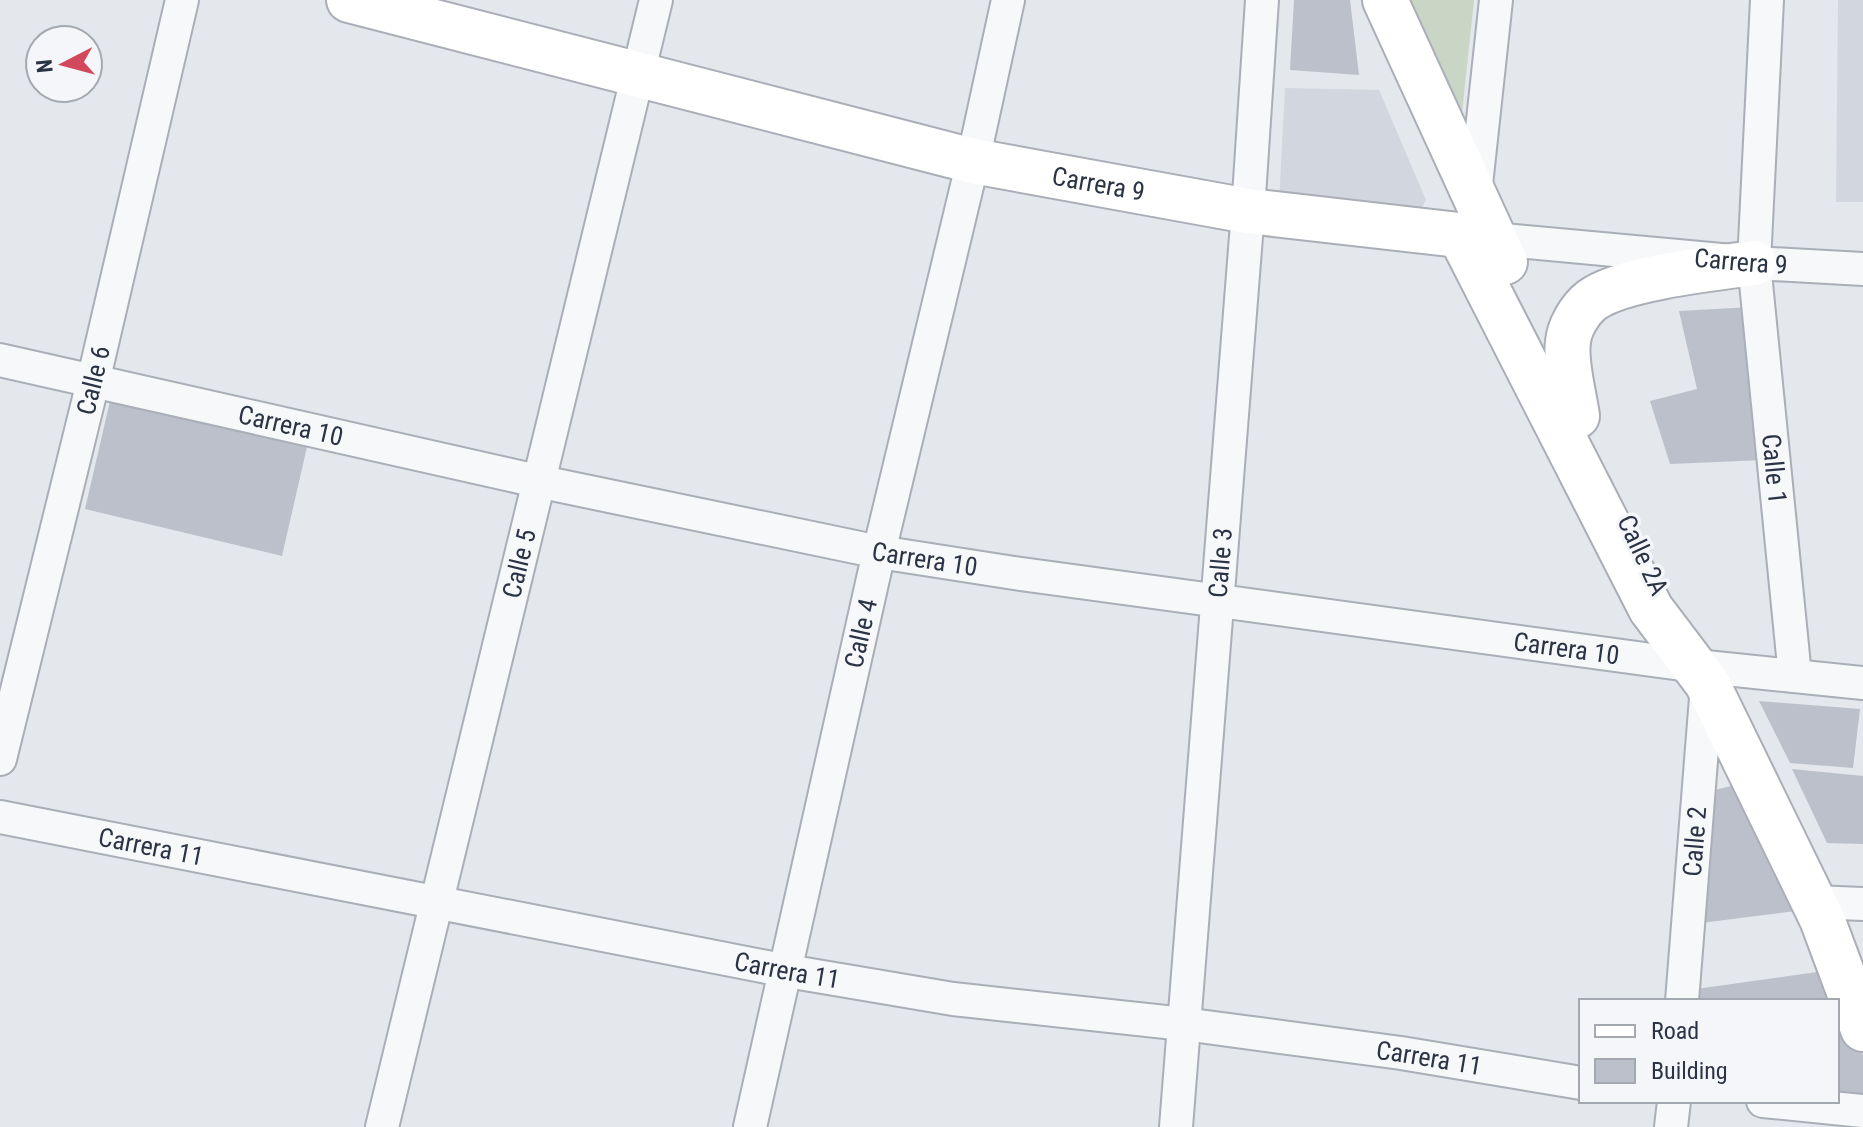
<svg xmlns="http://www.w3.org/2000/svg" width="1863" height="1127" font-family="'Roboto Condensed',sans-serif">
	<rect width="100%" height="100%" fill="#e4e7ec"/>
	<g fill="#d2d6de">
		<polygon points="1838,0 1863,0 1863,202 1836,202"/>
		<polygon points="1285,88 1379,90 1426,200 1417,216 1279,203"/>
	</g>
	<polygon fill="#c9d6c5" points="1409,0 1474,0 1462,113"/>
	<g fill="#bbc0ca">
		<polygon points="1294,0 1350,0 1359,75 1290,70"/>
		<polygon points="1752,307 1764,460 1670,464 1650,401 1697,389 1679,311"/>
		<polygon points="110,401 307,447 282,556 85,509"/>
		<polygon points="1759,701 1860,709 1853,768 1790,763"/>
		<polygon points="1792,769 1863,776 1863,844 1827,843"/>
		<polygon points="1735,785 1796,911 1693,924 1703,793"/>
		<polygon points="1838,969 1863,1056 1863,1111 1837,1101 1837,1001 1688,1001 1689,990"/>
	</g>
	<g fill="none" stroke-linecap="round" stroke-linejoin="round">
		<defs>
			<g id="street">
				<path id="s1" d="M 1767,0 L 1754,263 L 1795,676"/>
				<polyline points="1475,194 1496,0"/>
				<path id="s2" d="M 1494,239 L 1754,263 L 1863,269"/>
				<path id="s3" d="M 0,360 L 537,481 L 879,552 L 1014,573 L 1696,666 L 1863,683"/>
				<path id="s4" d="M 0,759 L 93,382 L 182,0"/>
				<path id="s5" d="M 0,817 L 787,971 L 953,999 L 1184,1024 L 1401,1053 L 1581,1083"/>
				<polyline points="1814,902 1863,904"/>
				<path id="s6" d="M 1682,1001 L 1707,685"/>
				<polyline points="1763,1101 1863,1111"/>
				<path id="s7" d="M 382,1127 L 656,0"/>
				<path id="s8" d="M 750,1127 L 879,552 L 973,161 L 1008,0"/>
				<path id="s9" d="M 1176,1127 L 1248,211 L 1262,0"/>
				<polyline points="1671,1127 1674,1101"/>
			</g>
			<g id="secondary">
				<path id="s10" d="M 349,0 L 973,161 L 1248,211 L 1494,239"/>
				<polyline points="1385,0 1505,262"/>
				<polyline points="1461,237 1651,609 1707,683 1822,919 1863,1029"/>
				<path d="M 1577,416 C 1574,395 1565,362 1568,342 C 1569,328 1580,309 1592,300 C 1622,278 1715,268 1754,263"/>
			</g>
		</defs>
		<use href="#street" stroke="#a9aeb7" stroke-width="36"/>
		<use href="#secondary" stroke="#a9aeb7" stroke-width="48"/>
		<use href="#street" stroke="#f7f8fa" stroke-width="32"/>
		<use href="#secondary" stroke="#fff" stroke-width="44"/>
	</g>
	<g text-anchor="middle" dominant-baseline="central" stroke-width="7" stroke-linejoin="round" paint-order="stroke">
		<g font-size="26" fill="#2b3445" stroke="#f4f6f9">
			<text stroke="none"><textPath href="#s10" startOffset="772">Carrera 9</textPath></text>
			<text stroke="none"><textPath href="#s2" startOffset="248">Carrera 9</textPath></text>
			<text stroke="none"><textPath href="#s4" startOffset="390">Calle 6</textPath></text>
			<text stroke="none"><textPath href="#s3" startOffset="298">Carrera 10</textPath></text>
			<text stroke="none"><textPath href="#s1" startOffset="470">Calle 1</textPath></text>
			<text transform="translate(1643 555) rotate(65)">Calle 2A</text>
			<text stroke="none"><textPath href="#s3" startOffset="946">Carrera 10</textPath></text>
			<text stroke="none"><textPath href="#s7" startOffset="580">Calle 5</textPath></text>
			<text stroke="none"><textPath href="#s9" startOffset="566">Calle 3</textPath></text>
			<text stroke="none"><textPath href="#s8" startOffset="506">Calle 4</textPath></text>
			<text stroke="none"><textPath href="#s3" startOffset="1594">Carrera 10</textPath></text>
			<text stroke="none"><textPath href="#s6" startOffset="160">Calle 2</textPath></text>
			<text stroke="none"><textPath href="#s5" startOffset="154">Carrera 11</textPath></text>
			<text stroke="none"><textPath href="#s5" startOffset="802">Carrera 11</textPath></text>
			<text stroke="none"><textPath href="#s5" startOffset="1450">Carrera 11</textPath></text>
		</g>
	</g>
	<rect x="1579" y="999" width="260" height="104" fill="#f4f6f9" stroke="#a4a8b1" stroke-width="2"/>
	<rect x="1595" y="1025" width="40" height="12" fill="#ffffff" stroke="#a4a8b1" stroke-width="2"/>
	<text x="1651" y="1039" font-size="24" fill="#2b3445">Road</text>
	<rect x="1595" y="1059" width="40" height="24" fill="#bbc0ca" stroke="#a4a8b1" stroke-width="2"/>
	<text x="1651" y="1079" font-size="24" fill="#2b3445">Building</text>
	<g transform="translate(64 64) rotate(264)"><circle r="38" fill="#f4f6f9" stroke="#a4a8b1" stroke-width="2"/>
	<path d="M0-6L14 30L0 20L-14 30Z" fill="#d1495b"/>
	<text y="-12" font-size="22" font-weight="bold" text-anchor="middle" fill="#2b3445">N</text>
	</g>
</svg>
